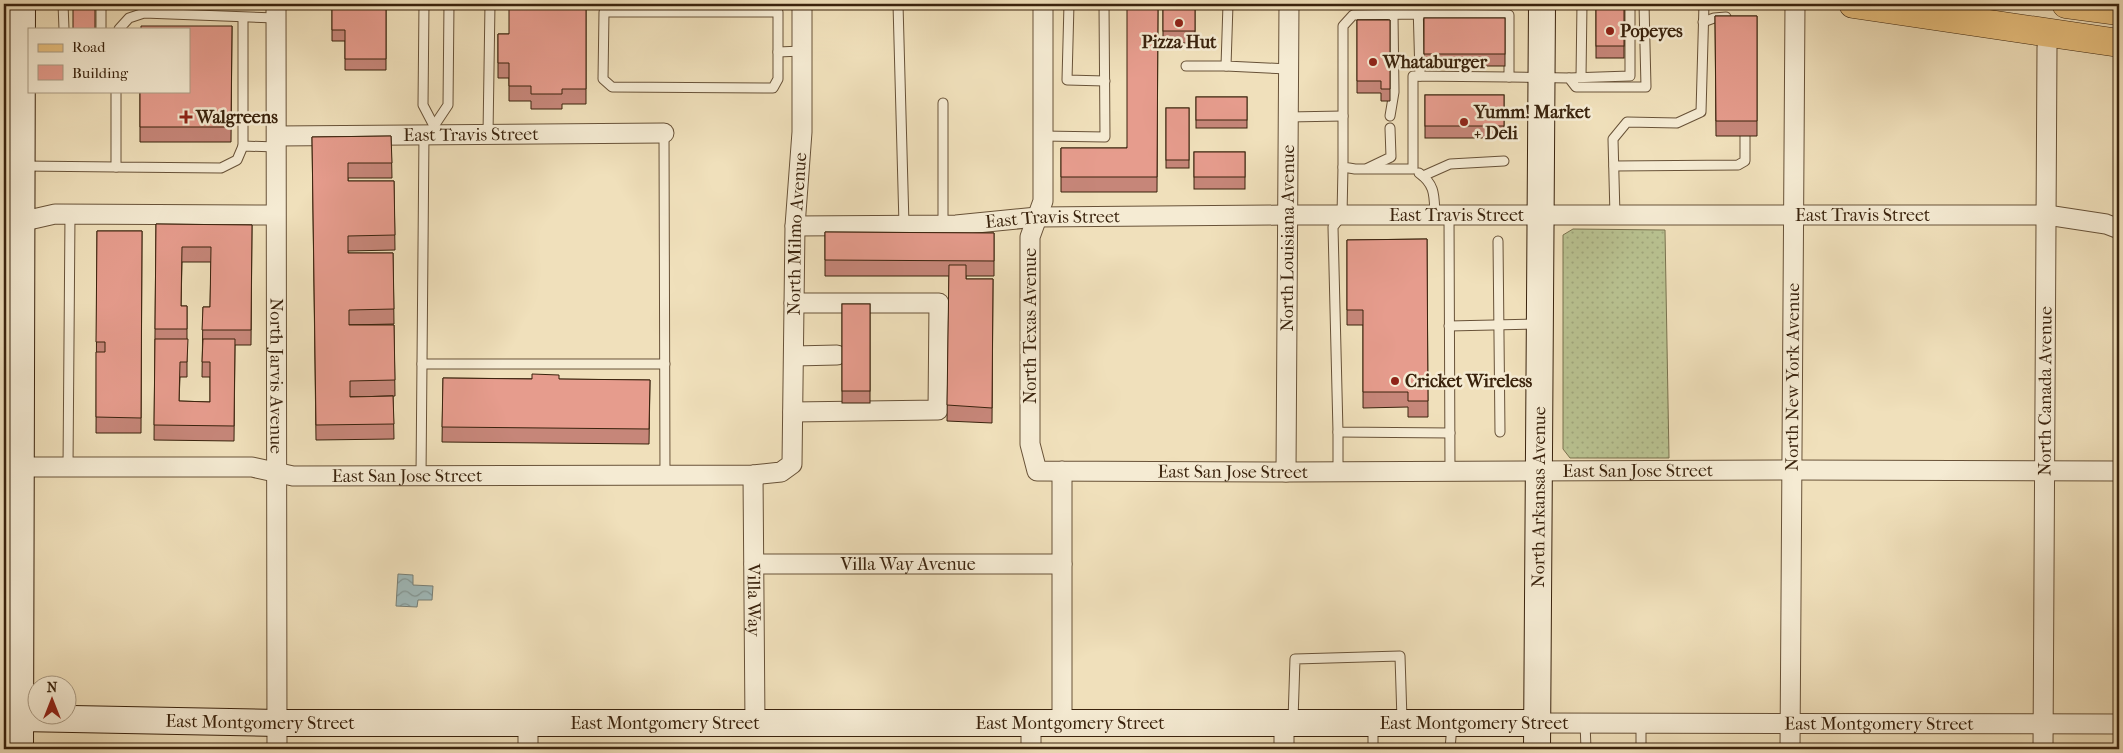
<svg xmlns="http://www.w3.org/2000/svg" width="2123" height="753" font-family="'IM FELL French Canon',serif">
	<defs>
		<pattern id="grass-dots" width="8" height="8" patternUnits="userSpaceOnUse" patternTransform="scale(1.25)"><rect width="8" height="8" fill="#b9c291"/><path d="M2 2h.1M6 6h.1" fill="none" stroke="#a0a67c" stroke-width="1.8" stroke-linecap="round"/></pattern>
		<pattern id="water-waves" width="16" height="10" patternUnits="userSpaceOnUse" patternTransform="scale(1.25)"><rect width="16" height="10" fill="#9fbabb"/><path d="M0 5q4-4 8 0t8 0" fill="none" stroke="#839796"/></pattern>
	</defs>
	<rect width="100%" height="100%" fill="#f0e0bb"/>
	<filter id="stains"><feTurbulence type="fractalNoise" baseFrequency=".004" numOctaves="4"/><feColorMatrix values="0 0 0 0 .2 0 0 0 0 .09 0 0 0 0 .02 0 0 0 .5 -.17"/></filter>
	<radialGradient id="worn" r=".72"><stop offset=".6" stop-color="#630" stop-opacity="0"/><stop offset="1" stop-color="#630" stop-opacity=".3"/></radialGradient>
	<polygon fill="url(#grass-dots)" stroke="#7a724f" points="1573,229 1665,230 1669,458 1570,458 1563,449 1563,235"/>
	<polygon fill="url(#water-waves)" stroke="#777e75" points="398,574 413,575 413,585 433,586 432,600 418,600 417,607 396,606"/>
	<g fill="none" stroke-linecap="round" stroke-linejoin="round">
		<defs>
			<g id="lane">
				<polyline points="63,4 64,29"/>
				<polyline points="101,4 101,29"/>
				<polyline points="424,4 423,105 434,126 434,134"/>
				<polyline points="898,4 904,225"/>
				<polyline points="1069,4 1067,80 1105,81"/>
				<polyline points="1228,4 1226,66 1288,69"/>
				<polyline points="1418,4 1420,76"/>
				<polyline points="695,12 778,12 778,79 773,88 612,87 603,79 604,12 695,12 695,4"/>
				<polygon points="1418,14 1509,15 1509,77 1413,76 1413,169 1355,169 1343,167 1343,26 1353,15"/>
				<polyline points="243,18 243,146"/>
				<polyline points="1703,22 1714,18 1726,17"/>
				<polyline points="119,29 129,18 144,13 276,18"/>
				<polyline points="4,32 21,33"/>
				<polyline points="778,52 802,51"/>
				<polyline points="1186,66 1226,66"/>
				<polyline points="1509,77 1569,78 1576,87 1646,87 1644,4"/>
				<polyline points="1581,77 1582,4"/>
				<polyline points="1569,78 1630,76 1630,7 1635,4"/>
				<polyline points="116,91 116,167 221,168 237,160 243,146 277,147"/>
				<polyline points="4,94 21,93"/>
				<polyline points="943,103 943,225"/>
				<polyline points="1390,116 1394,92 1393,15"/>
				<polyline points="1288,117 1343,116"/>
				<polyline points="434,126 448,105 449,4"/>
				<polyline points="664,133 665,476"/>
				<polyline points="488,134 490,4"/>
				<polyline points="1043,136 1105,137 1104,4"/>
				<polyline points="23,166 116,167"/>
				<polyline points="1614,166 1738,165 1745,161 1745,136"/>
				<polyline points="1343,167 1342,215 1333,227 1338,432 1450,433"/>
				<polyline points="1368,168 1391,157 1390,128"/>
				<path d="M 1419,173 C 1436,185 1434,197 1435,216"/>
				<polyline points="1423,176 1450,164 1504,161"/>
				<polyline points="1449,216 1450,471"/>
				<polyline points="1615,216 1613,139 1627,122 1677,123 1701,112 1704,4"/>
				<polyline points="1498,241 1500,432"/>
				<polyline points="1449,326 1537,324"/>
				<polyline points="422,364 665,364"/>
				<polyline points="1338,432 1338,472"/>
				<polyline points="68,467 70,215"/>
				<polyline points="421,476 424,134"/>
				<polyline points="1293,720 1295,659 1400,656 1402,720"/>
				<polyline points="1585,723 1586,749"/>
				<polyline points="1641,723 1641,749"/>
				<polyline points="1373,726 1373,749"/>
				<polyline points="1450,749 1452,725"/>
			</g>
			<g id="street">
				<path id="s1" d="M 276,4 L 277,749"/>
				<path id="s2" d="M 1043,4 L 1043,201 L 1030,237 L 1030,444 L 1037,471 L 1286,472 L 1791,470 L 2119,471"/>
				<path id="s3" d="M 277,136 L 664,133"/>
				<polyline points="4,222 20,222 55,214 275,215"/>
				<path id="s4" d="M 795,226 L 956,225 L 1037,217 L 1286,215 L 2047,215 L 2106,224 L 2119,229"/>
				<polyline points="794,356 837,355"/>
				<polyline points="793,412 938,410 939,303 794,303"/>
				<path id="s5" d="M 20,467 L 252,467 L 293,476 L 753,475 L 781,472 L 792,464 L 795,226 L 802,132 L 802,4"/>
				<path id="s6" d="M 1286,472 L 1289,4"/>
				<path id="s7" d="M 753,475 L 755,724"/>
				<path id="s8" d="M 754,564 L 1062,564"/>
				<polyline points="1031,722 1031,749"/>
				<polyline points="1062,722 1062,471"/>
				<polyline points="1284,723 1284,749"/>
				<path id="s9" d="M 1537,723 L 2119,724"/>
				<polyline points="528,749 528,723"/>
				<path id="s10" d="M 1790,749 L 1795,4"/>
				<path id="s11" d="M 2043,749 L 2047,48 L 2049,33"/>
			</g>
			<g id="secondary">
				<path id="s12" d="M 20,718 L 277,723 L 1537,723"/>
				<polyline points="20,749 22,4"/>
				<path id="s13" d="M 1537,749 L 1542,4"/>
			</g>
			<g id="primary">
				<polyline points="1853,4 2119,43"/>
				<polyline points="2066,4 2119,11"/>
			</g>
		</defs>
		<use href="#lane" stroke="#685238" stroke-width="11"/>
		<use href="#street" stroke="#685238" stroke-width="21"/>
		<use href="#secondary" stroke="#3a230d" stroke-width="28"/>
		<use href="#primary" stroke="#3a230d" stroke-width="29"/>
		<use href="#lane" stroke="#f5ebd3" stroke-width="9"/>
		<use href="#street" stroke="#f5ebd3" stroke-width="19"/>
		<use href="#secondary" stroke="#f5ebd3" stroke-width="26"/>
		<use href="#primary" stroke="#e8c07e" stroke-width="28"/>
	</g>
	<g fill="#c68679" stroke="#3a230d" fill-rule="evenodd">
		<polygon points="332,4 386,4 386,70 345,70 345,41 332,41"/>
		<polygon points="1158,4 1157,192 1061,192 1061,148 1127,148"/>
		<rect x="1163" y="4" width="32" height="39"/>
		<rect x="1596" y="4" width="28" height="54"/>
		<polygon points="562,9 586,9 586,104 562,104 562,109 531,109 531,101 509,101 509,78 498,78 498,34 509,34"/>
		<polygon points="1715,16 1757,16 1757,136 1716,136"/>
		<rect x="1424" y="18" width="81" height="48"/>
		<polygon points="1357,20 1390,20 1390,101 1381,101 1381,93 1357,93"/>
		<polygon points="232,26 231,142 140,142 140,91"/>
		<rect x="1425" y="95" width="79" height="43"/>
		<rect x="1196" y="97" width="51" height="31"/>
		<rect x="1166" y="108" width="23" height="60"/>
		<polygon points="391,136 392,178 348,178 348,181 394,181 395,250 348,251 348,253 393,253 394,324 349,325 394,325 395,396 350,397 393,396 394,439 316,440 312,137"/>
		<rect x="1194" y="152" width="51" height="37"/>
		<path d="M 156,224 L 252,225 L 251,345 L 235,345 L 234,441 L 154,440 ZM 182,262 L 211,262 L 210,307 L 203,307 L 202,377 L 210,377 L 210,402 L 179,401 L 180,377 L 187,377 L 187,306 L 181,306 Z"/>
		<polygon points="97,231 142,231 141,433 96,433"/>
		<polygon points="825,232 994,233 994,276 966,276 966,279 993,279 992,423 947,421 949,276 825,276"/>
		<polygon points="1427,239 1428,417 1408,417 1408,407 1363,408 1363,325 1347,325 1347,240"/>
		<rect x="842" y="304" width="28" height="99"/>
		<polygon points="443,378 650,380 649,444 442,442"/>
	</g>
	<g fill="#e69c8d" stroke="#3a230d">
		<rect x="73" y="4" width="22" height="25"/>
		<polygon points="332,4 386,4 386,59 345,59 345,30 332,30"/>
		<polygon points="531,4 562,4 562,9 586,9 586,89 562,89 562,94 531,94 531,86 509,86 509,63 498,63 498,34 509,34 509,7 531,7"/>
		<polygon points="1127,4 1158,4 1157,177 1061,177 1061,148 1127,148"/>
		<rect x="1163" y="4" width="32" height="27"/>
		<rect x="1596" y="4" width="28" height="42"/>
		<polygon points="1715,16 1757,16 1757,121 1716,121"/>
		<rect x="1424" y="18" width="81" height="36"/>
		<polygon points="1357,20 1390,20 1390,89 1381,89 1381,81 1357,81"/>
		<polygon points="141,26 232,26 231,127 140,127 140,91 189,91 189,29 141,29"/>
		<rect x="1425" y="95" width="79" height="31"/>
		<rect x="1196" y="97" width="51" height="23"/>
		<rect x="1166" y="108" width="23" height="52"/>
		<polygon points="391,136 392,163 348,163 348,181 394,181 395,235 348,236 348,253 393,253 394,309 349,310 349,325 394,325 395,380 350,381 350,397 393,396 394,424 316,425 312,137"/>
		<rect x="1194" y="152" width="51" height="25"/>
		<polygon points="156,224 252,225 251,330 202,330 203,307 210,307 211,247 182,247 181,306 187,306 187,329 155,329"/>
		<polygon points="97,231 142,231 141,418 96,417 96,352 105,352 105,342 96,342"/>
		<polygon points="825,232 994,233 994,261 825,260"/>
		<polygon points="1427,239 1428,401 1408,401 1408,392 1363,392 1363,310 1347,310 1347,240"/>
		<polygon points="949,265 966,265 966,279 993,279 992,408 947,405"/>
		<rect x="842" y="304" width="28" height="87"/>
		<polygon points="155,339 188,339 187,362 180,362 179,401 210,402 210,362 202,362 203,339 235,339 234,426 154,425"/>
		<polygon points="532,374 559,375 559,379 650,380 649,429 442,427 443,378 532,379"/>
	</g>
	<g fill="#8f2418" stroke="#f5ebd3" stroke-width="2">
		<circle cx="1179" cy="23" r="5"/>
		<circle cx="1610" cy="31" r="5"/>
		<circle cx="1373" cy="62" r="5"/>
		<path d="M183.5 109.5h5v5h5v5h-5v5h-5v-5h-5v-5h5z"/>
		<circle cx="1464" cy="122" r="5"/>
		<circle cx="1395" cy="381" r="5"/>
	</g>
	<g text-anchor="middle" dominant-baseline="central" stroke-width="5" stroke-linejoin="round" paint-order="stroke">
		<g font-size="18" font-weight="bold" fill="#3a230d" stroke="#f5ebd3" text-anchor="start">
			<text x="1620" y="31">Popeyes</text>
			<text x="1179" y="42" text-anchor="middle">Pizza Hut</text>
			<text x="1383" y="62">Whataburger</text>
			<text x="1474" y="112">Yumm! Market<tspan x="1474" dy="21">+ Deli</tspan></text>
			<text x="196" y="117">Walgreens</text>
			<text x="1405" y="381">Cricket Wireless</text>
		</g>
		<g font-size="18" fill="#3a230d" stroke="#f5ebd3">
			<text stroke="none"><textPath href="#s3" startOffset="194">East Travis Street</textPath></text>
			<text stroke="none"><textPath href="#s4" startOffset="1068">East Travis Street</textPath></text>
			<text stroke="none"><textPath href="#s4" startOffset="662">East Travis Street</textPath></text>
			<text stroke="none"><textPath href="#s4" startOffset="258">East Travis Street</textPath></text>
			<text stroke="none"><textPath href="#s5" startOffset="1006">North Milmo Avenue</textPath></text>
			<text stroke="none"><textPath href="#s6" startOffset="234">North Louisiana Avenue</textPath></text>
			<text transform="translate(1030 326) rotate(-90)">North Texas Avenue</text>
			<text stroke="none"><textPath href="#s1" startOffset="372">North Jarvis Avenue</textPath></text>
			<text stroke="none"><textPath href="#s10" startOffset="372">North New York Avenue</textPath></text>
			<text stroke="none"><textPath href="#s11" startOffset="358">North Canada Avenue</textPath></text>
			<text stroke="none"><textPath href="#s2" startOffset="1071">East San Jose Street</textPath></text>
			<text stroke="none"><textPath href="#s2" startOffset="666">East San Jose Street</textPath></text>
			<text stroke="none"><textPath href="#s5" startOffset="388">East San Jose Street</textPath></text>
			<text stroke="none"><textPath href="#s13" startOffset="252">North Arkansas Avenue</textPath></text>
			<text stroke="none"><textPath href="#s8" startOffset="154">Villa Way Avenue</textPath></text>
			<text stroke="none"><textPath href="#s7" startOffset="125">Villa Way</textPath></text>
			<text stroke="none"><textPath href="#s12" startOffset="240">East Montgomery Street</textPath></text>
			<text stroke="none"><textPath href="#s12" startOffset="1050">East Montgomery Street</textPath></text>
			<text stroke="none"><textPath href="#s12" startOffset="645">East Montgomery Street</textPath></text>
			<text x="1474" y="723">East Montgomery Street</text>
			<text stroke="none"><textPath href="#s9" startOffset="342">East Montgomery Street</textPath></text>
		</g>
	</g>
	<rect width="2123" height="753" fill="none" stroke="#f0e0bb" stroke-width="20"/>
	<rect x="5" y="5" width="2113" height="743" fill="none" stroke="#3a230d" stroke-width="2.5"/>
	<rect x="10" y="10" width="2103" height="733" fill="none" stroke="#3a230d"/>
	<rect x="28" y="28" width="162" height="65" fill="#f5ebd3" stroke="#aa9b84"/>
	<rect x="38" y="44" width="25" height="8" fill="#e8c07e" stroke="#aa9b84"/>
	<text x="72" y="52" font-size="15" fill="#3a230d">Road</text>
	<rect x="38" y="65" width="25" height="15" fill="#e69c8d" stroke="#aa9b84"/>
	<text x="72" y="78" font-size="15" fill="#3a230d">Building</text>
	<g transform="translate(52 700)"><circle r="24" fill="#f5ebd3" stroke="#aa9b84"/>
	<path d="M0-4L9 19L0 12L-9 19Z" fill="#8f2418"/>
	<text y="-8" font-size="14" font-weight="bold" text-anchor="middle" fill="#3a230d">N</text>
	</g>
	<rect width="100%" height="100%" filter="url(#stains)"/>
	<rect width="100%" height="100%" fill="url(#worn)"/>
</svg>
